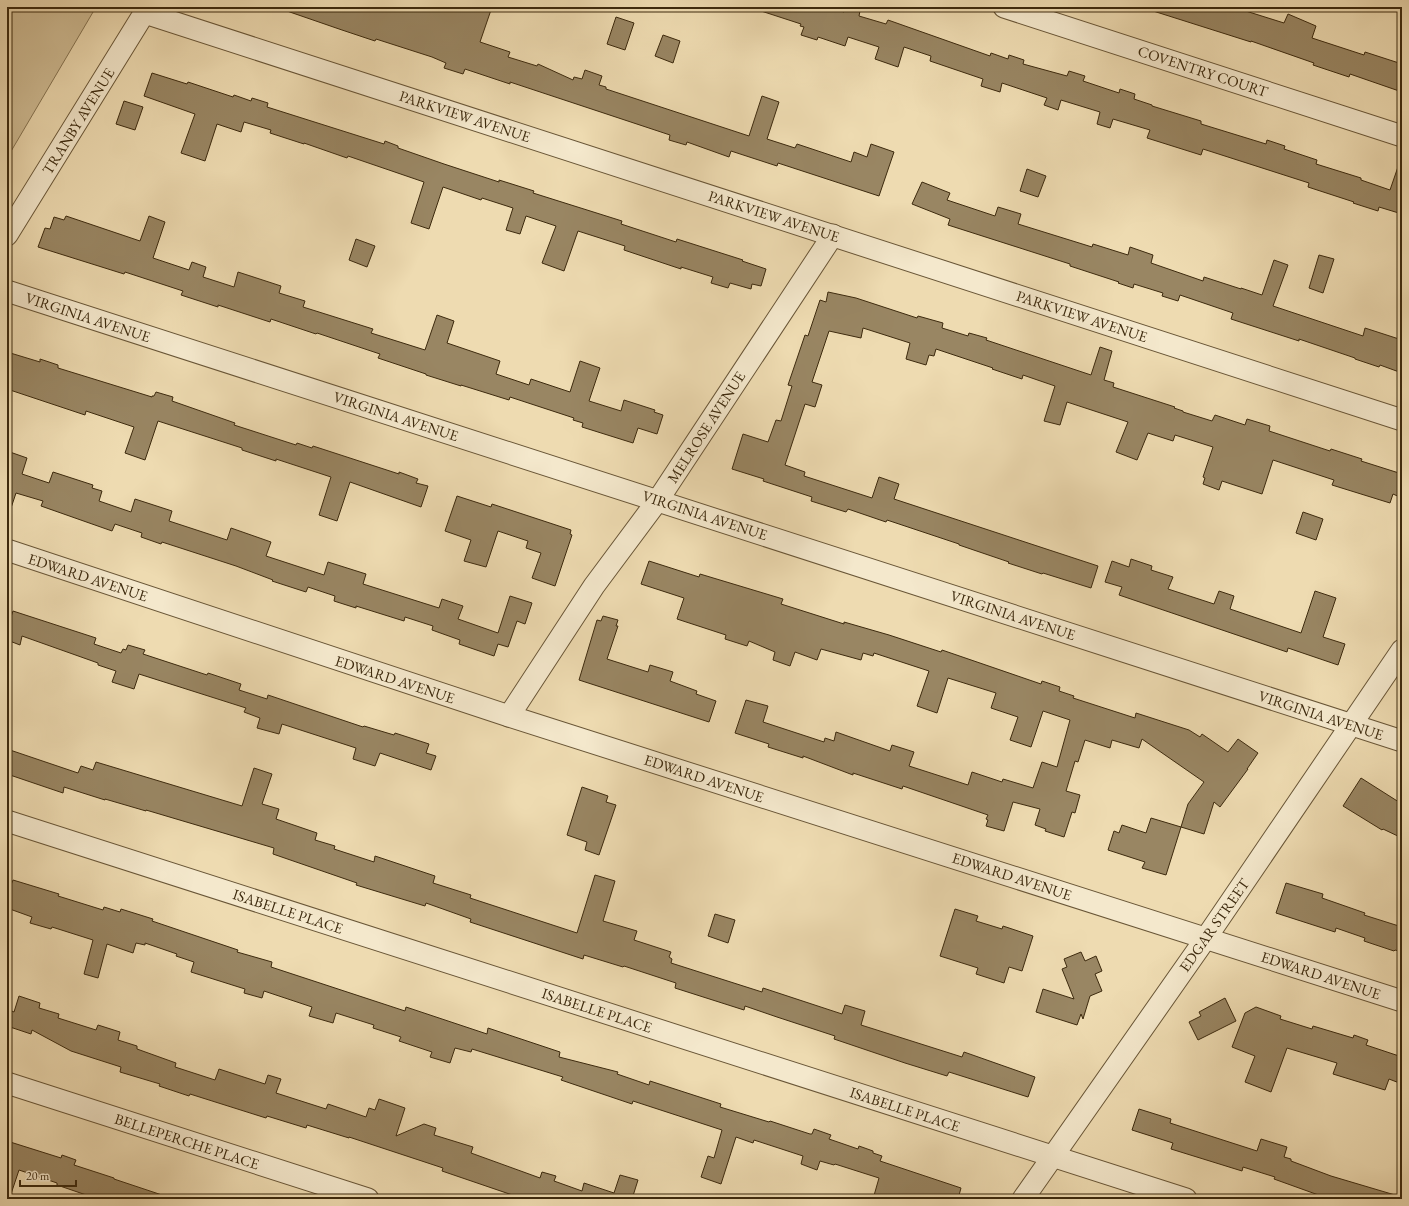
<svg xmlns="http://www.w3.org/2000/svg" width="1409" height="1206" font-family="'EB Garamond',serif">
	<rect width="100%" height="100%" fill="#eedbb1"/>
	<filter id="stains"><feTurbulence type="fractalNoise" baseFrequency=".005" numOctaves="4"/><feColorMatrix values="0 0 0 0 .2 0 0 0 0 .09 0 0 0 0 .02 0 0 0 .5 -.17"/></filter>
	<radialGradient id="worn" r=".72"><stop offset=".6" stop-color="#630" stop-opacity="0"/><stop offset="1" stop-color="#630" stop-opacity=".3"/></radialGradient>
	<polygon fill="#d0bd95" stroke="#867452" points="7,7 96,7 10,153 7,152"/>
	<g fill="#998663" stroke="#3d2a0e">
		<polygon points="285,7 492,7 480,42 510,52 508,57 537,66 538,64 573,80 574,77 582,79 585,70 602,76 599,85 606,87 606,89 749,136 762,96 779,102 767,139 795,148 797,144 851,162 854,152 867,157 871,144 894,152 879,196 778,163 777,166 731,151 729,157 687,142 686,145 669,140 670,135 510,82 510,84 465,69 463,74 444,68 446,63 432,57 376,39 375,41 342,30 284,10"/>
		<polygon points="758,7 828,7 844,12 846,7 847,7 860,11 859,16 886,24 888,20 990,56 991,53 1008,59 1009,55 1024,60 1023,64 1067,76 1069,71 1085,76 1083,81 1119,93 1120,89 1135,94 1134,99 1152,105 1152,106 1201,121 1201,124 1266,144 1267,140 1285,146 1284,149 1317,160 1316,164 1361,178 1361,180 1390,190 1400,161 1402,162 1402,214 1379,207 1378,211 1353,203 1354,202 1308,187 1309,183 1203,149 1201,155 1147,138 1150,130 1113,119 1110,128 1097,124 1100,112 1061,100 1058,110 1044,105 1047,98 1002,83 1000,92 981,86 983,79 930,61 931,56 904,47 898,67 875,59 879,47 848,37 845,46 818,37 817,40 801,35 804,27 800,26 801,24 758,10"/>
		<polygon points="1150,7 1233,7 1284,23 1288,14 1316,26 1312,38 1364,55 1365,52 1402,64 1402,92 1350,74 1349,77 1313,65 1314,63 1251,41 1251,42 1150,10"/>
		<polygon points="616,17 634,23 625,50 607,44"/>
		<polygon points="663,35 680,41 673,63 655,56"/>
		<polygon points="152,73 187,84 188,82 233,97 234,95 251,101 252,98 268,103 267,107 384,144 385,141 398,146 398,148 444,164 499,182 499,180 534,191 533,193 622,221 621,224 676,242 677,239 743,260 742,261 766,269 761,286 752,284 751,289 730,283 728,288 711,283 713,277 681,267 681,269 624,250 625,246 578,231 564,271 542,263 556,226 526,216 520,234 506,230 513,208 482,198 481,200 443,187 429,229 411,223 424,182 348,156 347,158 304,143 304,144 270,133 271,130 244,122 241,132 217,124 205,161 181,153 195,114 144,96"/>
		<polygon points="124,101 143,107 135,130 116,124"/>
		<polygon points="1027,169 1046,176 1038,197 1020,191"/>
		<polygon points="922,182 950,193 947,200 995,216 998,207 1021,214 1018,224 1092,247 1093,244 1128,255 1130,247 1153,255 1151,263 1203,281 1204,277 1241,289 1241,288 1262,295 1274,260 1288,265 1273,306 1363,336 1365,328 1402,340 1402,373 1380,365 1379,367 1355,359 1355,358 1299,339 1299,341 1231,319 1233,313 1180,295 1178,301 1162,296 1163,293 1134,284 1133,288 1118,283 1119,282 1070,266 1070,264 948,225 950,219 912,204"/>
		<polygon points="66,216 140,241 149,216 165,222 153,258 189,270 192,262 206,267 203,277 234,287 238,272 281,286 279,293 305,301 303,307 373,329 371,333 425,350 437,315 454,321 447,343 500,361 496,374 529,385 531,379 570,392 580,361 600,368 589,401 621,411 624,400 655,410 654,412 663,415 657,434 638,428 633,443 582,427 583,423 573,420 574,418 510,397 509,400 461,385 461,386 426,375 426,374 378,358 380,354 317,333 316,334 271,319 270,322 218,305 218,307 181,295 183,291 125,272 124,274 38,247 45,228 50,229 54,217 64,220"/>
		<polygon points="356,239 375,246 367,267 349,260"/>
		<polygon points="1319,255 1334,259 1323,293 1309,288"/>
		<polygon points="828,292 856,298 917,318 918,316 943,323 942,328 968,336 969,333 987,338 986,340 1091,375 1100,347 1112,351 1104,380 1114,383 1113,387 1175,407 1174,408 1183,411 1183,412 1212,421 1215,415 1245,425 1247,419 1270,426 1269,431 1330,451 1331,449 1362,459 1361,461 1402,474 1402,498 1393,494 1390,503 1332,485 1334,480 1273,460 1262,494 1222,481 1219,490 1203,484 1205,478 1203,477 1213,447 1175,435 1173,441 1148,433 1137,460 1116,452 1128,422 1067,402 1060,425 1044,421 1055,386 1023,375 1022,379 992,369 993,368 936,349 934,356 929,355 926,365 906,359 910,343 863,328 861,338 829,331 812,382 822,385 815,407 805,404 785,465 805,472 804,476 872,498 879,477 899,484 894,499 1098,566 1091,588 1043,573 1042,574 1008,563 1009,562 959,545 959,544 887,520 886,522 848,509 846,512 811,501 812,497 763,481 764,479 732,469 743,434 768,442 776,420 781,421 792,386 788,385 805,335 808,336 820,300 826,302"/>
		<polygon points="7,352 40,362 40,359 58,365 58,368 152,397 152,396 154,396 156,392 173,397 172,401 235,423 234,425 296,445 297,443 312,448 313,446 399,474 399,472 418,479 416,483 428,486 421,507 350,482 337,521 319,515 331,477 276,459 276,461 242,450 242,448 158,421 145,460 125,453 134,427 86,411 85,415 7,389"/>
		<polygon points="7,451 27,458 22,474 49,483 53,472 93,485 92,488 102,491 99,501 131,512 135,499 172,511 169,521 227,540 231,528 271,542 266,556 324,575 328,562 366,574 363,584 439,608 442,599 463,606 458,619 498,633 510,596 532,603 525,624 517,621 508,647 498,644 494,656 459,644 460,640 432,630 433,626 405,617 404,621 356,606 356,608 334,601 335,596 308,587 306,592 272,581 273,580 236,566 162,542 161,544 141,537 142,533 115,524 112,531 41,506 43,501 16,493 10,511 7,510"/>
		<polygon points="457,496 491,507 492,504 571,530 570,534 572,535 555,586 532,578 541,553 526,548 528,541 498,531 486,567 464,561 471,540 445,531"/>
		<polygon points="1303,512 1323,519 1316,540 1296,533"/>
		<polygon points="1131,559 1152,566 1151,570 1173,577 1168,589 1214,604 1219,591 1234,596 1230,609 1301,633 1315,591 1336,598 1323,637 1345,644 1338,665 1288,648 1287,652 1119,595 1122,587 1105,582 1112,561 1129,567"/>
		<polygon points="649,561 699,577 700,574 783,599 781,604 844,624 844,622 889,635 941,652 942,650 1041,684 1042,681 1060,687 1059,691 1074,696 1073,698 1135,718 1136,713 1189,730 1200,737 1202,734 1228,752 1238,739 1258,753 1247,769 1248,769 1220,807 1214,802 1204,834 1181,827 1166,875 1142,868 1145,862 1108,850 1114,831 1119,833 1122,825 1146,833 1151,818 1181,827 1188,804 1204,782 1142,739 1139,748 1112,740 1110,748 1085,740 1078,762 1075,761 1066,791 1080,795 1075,813 1072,812 1064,837 1045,831 1046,829 1035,825 1040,809 1013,802 1004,831 986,826 988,820 986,819 988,815 903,786 902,789 853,773 853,775 803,756 803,758 768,747 769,744 735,733 746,700 768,706 763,722 824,742 825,738 834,741 836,732 890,751 892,745 914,752 909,766 968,785 972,772 1002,782 1003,779 1033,788 1042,762 1057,767 1070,720 1043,711 1031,747 1010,740 1018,717 991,708 996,693 948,678 937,713 917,706 929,671 874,653 873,656 863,653 861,660 821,649 817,660 795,652 790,666 773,660 775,652 749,641 747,646 725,639 726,635 677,619 684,598 641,584"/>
		<polygon points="13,611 96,638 94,644 121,653 123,649 126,650 128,645 145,650 143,654 207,675 208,673 241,684 239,690 267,699 268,695 363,727 364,726 394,735 395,733 429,744 426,753 436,756 431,770 380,753 375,766 353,759 356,748 282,724 279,734 257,728 260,718 244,712 246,708 139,674 134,689 112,682 116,671 98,665 98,663 22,636 20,645 7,640 7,628"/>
		<polygon points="603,616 618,620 616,626 618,626 607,659 648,672 650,665 673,672 670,681 697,691 696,694 716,701 709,722 579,680 597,620 601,621"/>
		<polygon points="7,749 78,773 81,766 93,770 96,762 242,806 254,768 272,774 262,804 279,809 276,819 317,833 315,840 335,846 334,849 374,862 375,856 435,876 433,883 471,895 470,898 577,933 595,875 615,881 603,921 637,931 634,940 671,952 669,957 672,959 671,963 762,992 763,988 842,1014 845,1005 865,1011 861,1025 962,1057 964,1052 1035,1077 1028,1097 949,1072 947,1076 905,1063 834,1039 835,1036 777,1017 745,1006 744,1010 675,988 676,983 624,966 623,967 584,955 583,959 470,922 471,919 426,903 425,906 356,885 357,883 273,854 274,848 146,810 146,811 105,799 105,800 64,787 63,793 7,774"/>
		<polygon points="1361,778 1402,804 1402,838 1383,829 1382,830 1343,806"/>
		<polygon points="582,787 608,796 606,802 616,805 599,855 585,850 587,842 567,835"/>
		<polygon points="13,880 59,894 58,896 103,910 104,907 120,912 121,909 153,919 152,921 238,950 237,952 272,962 271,967 405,1011 406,1007 487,1034 488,1028 560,1052 559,1057 618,1072 617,1074 649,1085 650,1081 721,1104 720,1107 769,1122 770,1121 810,1134 812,1134 814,1129 831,1135 829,1139 858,1149 859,1146 873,1151 873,1153 882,1156 880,1161 961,1188 958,1199 873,1199 879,1178 835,1164 834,1165 820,1161 817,1170 801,1164 803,1156 754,1140 753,1143 736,1137 721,1184 701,1177 708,1156 714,1158 722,1130 633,1101 632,1104 561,1080 563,1077 472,1049 471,1052 455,1048 450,1063 430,1057 432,1052 399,1041 401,1037 373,1028 374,1025 336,1013 333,1023 309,1016 312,1007 264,991 262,998 244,993 245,989 191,972 194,962 176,956 177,954 145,943 145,945 136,943 133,953 107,944 98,978 84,974 93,940 52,927 51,929 30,923 32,917 7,908 7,883 11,885"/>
		<polygon points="1286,883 1323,894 1322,898 1365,913 1364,915 1402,927 1402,952 1395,950 1394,951 1364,941 1365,938 1336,928 1335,932 1276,913"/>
		<polygon points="955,909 978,916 976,921 1002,929 1003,926 1033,936 1022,971 1009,967 1004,983 976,974 978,968 940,956"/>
		<polygon points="715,914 735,920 728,943 708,936"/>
		<polygon points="1081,952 1085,961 1096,956 1102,971 1095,974 1102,991 1090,996 1083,1019 1081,1014 1077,1025 1036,1012 1043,989 1074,999 1062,969 1067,967 1064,959"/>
		<polygon points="19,996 40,1003 39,1008 59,1014 58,1018 96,1030 98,1025 120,1032 118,1040 137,1046 137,1049 176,1063 175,1067 215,1080 219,1069 265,1084 268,1075 281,1079 276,1093 326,1109 328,1104 366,1117 369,1108 375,1110 379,1099 405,1108 396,1136 424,1124 436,1128 434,1135 473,1147 471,1153 540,1178 542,1172 556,1176 554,1181 582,1191 584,1183 614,1193 620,1175 638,1180 632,1199 524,1199 442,1171 443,1168 349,1137 349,1138 307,1125 306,1128 267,1116 266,1118 190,1094 189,1096 159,1086 160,1084 120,1072 121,1067 71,1051 32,1030 31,1034 7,1026 7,1009 14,1012"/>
		<polygon points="1225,998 1236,1021 1198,1040 1189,1022 1201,1016 1199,1012"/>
		<polygon points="1256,1007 1281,1016 1280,1019 1312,1029 1313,1026 1353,1038 1354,1035 1368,1040 1366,1045 1402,1057 1402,1084 1389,1079 1385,1090 1333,1074 1337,1063 1287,1048 1271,1092 1245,1082 1255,1056 1232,1047 1245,1013"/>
		<polygon points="1139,1109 1171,1119 1170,1123 1257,1151 1261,1139 1287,1147 1284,1157 1291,1159 1291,1161 1331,1176 1395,1195 1395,1199 1336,1199 1325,1196 1324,1197 1274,1179 1275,1177 1243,1167 1242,1171 1171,1149 1173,1143 1132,1130"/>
		<polygon points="7,1141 61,1158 62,1155 76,1160 74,1165 114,1178 114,1179 165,1196 164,1199 98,1199 57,1185 57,1183 19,1170 10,1197 7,1197"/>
	</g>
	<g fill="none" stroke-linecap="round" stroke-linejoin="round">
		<defs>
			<g id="minor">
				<polyline points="1004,7 1402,136"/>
				<polyline points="145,13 1402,420"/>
				<polyline points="7,235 148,7"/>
				<polyline points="7,291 1402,741"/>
				<polyline points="7,550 509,716 1402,1001"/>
				<polyline points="509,716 594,586 658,500 833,235"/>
				<polyline points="7,821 1186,1199"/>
				<polyline points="7,1083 368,1199"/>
				<polyline points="1023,1199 1206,938 1402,650"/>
			</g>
		</defs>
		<use href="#minor" stroke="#695637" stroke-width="23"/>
		<use href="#minor" stroke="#f4e8cc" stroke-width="21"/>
	</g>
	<g text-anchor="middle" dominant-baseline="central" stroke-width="3.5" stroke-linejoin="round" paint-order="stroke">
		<g font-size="15" fill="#3d2a0e" stroke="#f4e8cc">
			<text transform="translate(1203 71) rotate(18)">COVENTRY COURT</text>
			<text transform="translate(465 116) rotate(18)">PARKVIEW AVENUE</text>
			<text transform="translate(78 121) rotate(-58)">TRANBY AVENUE</text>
			<text transform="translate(774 216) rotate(18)">PARKVIEW AVENUE</text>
			<text transform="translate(1082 316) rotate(18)">PARKVIEW AVENUE</text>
			<text transform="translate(88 317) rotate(18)">VIRGINIA AVENUE</text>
			<text transform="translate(396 416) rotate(18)">VIRGINIA AVENUE</text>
			<text transform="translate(706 427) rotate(-57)">MELROSE AVENUE</text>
			<text transform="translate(705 515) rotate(18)">VIRGINIA AVENUE</text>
			<text transform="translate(88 577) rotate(18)">EDWARD AVENUE</text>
			<text transform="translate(1013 615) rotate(18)">VIRGINIA AVENUE</text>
			<text transform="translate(395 679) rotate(18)">EDWARD AVENUE</text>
			<text transform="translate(1321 715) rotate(18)">VIRGINIA AVENUE</text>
			<text transform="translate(704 778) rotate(18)">EDWARD AVENUE</text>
			<text transform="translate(1012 876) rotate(18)">EDWARD AVENUE</text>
			<text transform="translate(288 911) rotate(18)">ISABELLE PLACE</text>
			<text transform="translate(1214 925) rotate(-55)">EDGAR STREET</text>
			<text transform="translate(1321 975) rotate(18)">EDWARD AVENUE</text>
			<text transform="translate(597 1010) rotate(18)">ISABELLE PLACE</text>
			<text transform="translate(905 1109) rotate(18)">ISABELLE PLACE</text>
			<text transform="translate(187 1141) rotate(18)">BELLEPERCHE PLACE</text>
		</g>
	</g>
	<rect width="1409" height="1206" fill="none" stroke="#eedbb1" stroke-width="24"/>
	<rect x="8" y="8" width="1393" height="1190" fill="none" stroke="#3d2a0e" stroke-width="2"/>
	<rect x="12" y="12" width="1385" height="1182" fill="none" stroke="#3d2a0e"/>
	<path d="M20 1180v6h56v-6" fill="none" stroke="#3d2a0e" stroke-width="2"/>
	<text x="26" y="1180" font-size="12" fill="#3d2a0e" stroke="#f4e8cc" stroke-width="3" paint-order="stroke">20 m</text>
	<rect width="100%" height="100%" filter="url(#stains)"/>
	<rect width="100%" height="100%" fill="url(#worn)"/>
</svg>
